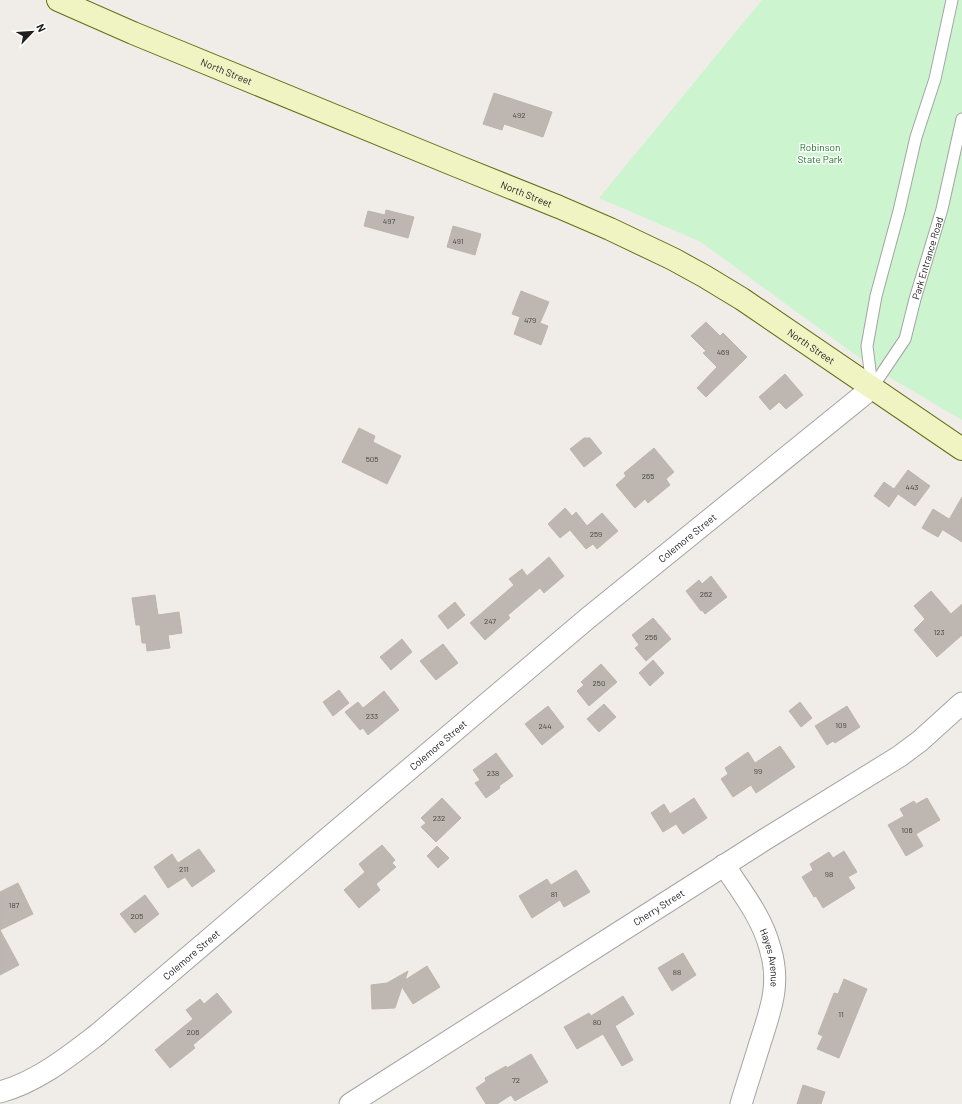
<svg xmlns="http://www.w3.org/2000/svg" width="962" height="1104" font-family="Barlow,sans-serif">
	<rect width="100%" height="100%" fill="#f0ede8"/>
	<polygon fill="#cbf4cf" points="762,0 962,0 962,420 872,367 701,242 599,198"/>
	<g fill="#bdb6b1" stroke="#c0b5ac">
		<polygon points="494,93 552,112 543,137 504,124 502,130 483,124"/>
		<polygon points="386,210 414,217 408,238 364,226 368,211 385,215"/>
		<polygon points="453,226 481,234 475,255 447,247"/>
		<polygon points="521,291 549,302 540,323 548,326 541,345 514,334 520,317 512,314"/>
		<polygon points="706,322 720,336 723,333 747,357 706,397 697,388 717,367 703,353 706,351 691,336"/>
		<polygon points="785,374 803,395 786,409 779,402 770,410 759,397"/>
		<polygon points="359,428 375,436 373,442 401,456 387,484 342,462"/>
		<polygon points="584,438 590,438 602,453 584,467 570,449"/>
		<polygon points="654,448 674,472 666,479 670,485 648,503 645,499 635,508 616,485 626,476 624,473"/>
		<polygon points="908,470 930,486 915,506 898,494 889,507 874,496 884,482 894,489"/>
		<polygon points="962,497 962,542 943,530"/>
		<polygon points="565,508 572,516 576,512 587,526 602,513 618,531 597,549 593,544 586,549 570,530 560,538 548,524"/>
		<polygon points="933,509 949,519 938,537 922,528"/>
		<polygon points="549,557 564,576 544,593 540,588 508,615 510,618 485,640 470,623 514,585 509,579 522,569 527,576"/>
		<polygon points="711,576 727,597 705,614 702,610 701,611 686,591 699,580 702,584"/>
		<polygon points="931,591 951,614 962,604 962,635 937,657 914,630 925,619 914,606"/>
		<polygon points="155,595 158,615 179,612 182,633 168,635 170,648 147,651 146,643 142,643 140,625 136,625 132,598"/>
		<polygon points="455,602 465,615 448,629 438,616"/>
		<polygon points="653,618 671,639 646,661 635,648 639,645 632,635"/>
		<polygon points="402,639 412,652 391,670 380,657"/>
		<polygon points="443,644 458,663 436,680 420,661"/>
		<polygon points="653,660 664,673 650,686 639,673"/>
		<polygon points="601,664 617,682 589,706 577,691 584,685 581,682"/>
		<polygon points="339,690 349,703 333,716 323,702"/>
		<polygon points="384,691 399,710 368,735 363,728 360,730 345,712 358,702 363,708"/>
		<polygon points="800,702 812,718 801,727 789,711"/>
		<polygon points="604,704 616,717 599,732 587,719"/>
		<polygon points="548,706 564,727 542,745 525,724"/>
		<polygon points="847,706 860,727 835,743 833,741 827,745 815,726"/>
		<polygon points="780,746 795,767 756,793 751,785 733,797 721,779 728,774 725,768 748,752 755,763"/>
		<polygon points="496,753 513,776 499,786 500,788 486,798 475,783 480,780 473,770"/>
		<polygon points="442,798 461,818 436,842 421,827 426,823 421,818"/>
		<polygon points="694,798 707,818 683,834 676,824 663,832 651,813 664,804 670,814"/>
		<polygon points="927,798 940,820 916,834 923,846 906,856 888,825 904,816 900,809 914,801 916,804"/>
		<polygon points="382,845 395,860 392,863 396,867 376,884 380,890 359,908 344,890 365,872 359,864"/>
		<polygon points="437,846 449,858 438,868 427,856"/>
		<polygon points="199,849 215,871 192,887 185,877 168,888 154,867 172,854 178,863"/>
		<polygon points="844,851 857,872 848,877 855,888 823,908 816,896 814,897 802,877 813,870 810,864 829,852 833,858"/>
		<polygon points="576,870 590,892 564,907 560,900 532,918 519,896 547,879 551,885"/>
		<polygon points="18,883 33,914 0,930 19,965 0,975 0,892"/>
		<polygon points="145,895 159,914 135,933 120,914"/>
		<polygon points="683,953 696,975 672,991 658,968"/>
		<polygon points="427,966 440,987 413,1004 402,987 395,1008 372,1009 371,985 387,983 408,971 405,980"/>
		<polygon points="844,979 867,989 839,1058 817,1049 823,1036 818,1034 834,993 838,994"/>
		<polygon points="217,993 232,1012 193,1045 195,1048 170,1068 155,1050 193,1019 186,1010 200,999 204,1004"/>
		<polygon points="623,996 634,1014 615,1026 633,1060 622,1066 603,1034 577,1049 564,1027 589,1013 591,1016"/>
		<polygon points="531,1054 548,1082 515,1101 511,1095 497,1104 486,1104 476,1088 486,1081 485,1078 506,1066 507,1068"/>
		<polygon points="803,1085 825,1092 821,1104 797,1104"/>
	</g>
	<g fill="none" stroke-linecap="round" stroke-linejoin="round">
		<defs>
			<g id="service">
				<polyline points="872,387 867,346 876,296 899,211 916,137 935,79 952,0"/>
				<path id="s1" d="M 872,388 L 905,339 L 915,299 L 942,209 L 962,119"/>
			</g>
			<g id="minor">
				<path id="s2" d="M 724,865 C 741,891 762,917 770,948 C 781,983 771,1009 760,1043 C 754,1063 747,1084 741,1104"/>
				<path id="s3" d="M 0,1092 C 37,1082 68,1057 98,1034 L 315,849 L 588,618 L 872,388"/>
				<path id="s4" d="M 350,1104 L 764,840 L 900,756 L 920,741 L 962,703"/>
			</g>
			<g id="secondary">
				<path id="s5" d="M 58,0 L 133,33 L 457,166 L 559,207 L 610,229 L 673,259 L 704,276 L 742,299 L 962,449"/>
			</g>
		</defs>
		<use href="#service" stroke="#a4a4a4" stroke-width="13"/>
		<use href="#minor" stroke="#a4a4a4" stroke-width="23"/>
		<use href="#secondary" stroke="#616e11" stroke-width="24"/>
		<use href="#service" stroke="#fff" stroke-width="11"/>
		<use href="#minor" stroke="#fff" stroke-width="21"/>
		<use href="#secondary" stroke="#f0f4c2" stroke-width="22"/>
	</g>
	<g text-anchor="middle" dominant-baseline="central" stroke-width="3" stroke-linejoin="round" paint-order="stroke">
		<g font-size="8" fill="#474644">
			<text x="519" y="115">492</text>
			<text x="389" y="221">497</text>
			<text x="458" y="241">491</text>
			<text x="530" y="320">479</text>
			<text x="723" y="352">469</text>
			<text x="372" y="459">505</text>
			<text x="648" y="476">265</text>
			<text x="912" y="487">443</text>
			<text x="596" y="534">259</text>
			<text x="706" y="594">262</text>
			<text x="490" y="621">247</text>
			<text x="939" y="632">123</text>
			<text x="651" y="637">256</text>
			<text x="599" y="683">250</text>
			<text x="372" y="716">233</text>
			<text x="841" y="725">109</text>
			<text x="545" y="726">244</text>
			<text x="758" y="771">99</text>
			<text x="493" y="773">238</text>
			<text x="439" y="818">232</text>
			<text x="907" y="830">106</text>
			<text x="184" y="869">211</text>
			<text x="829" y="874">98</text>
			<text x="554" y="894">81</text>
			<text x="14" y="905">187</text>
			<text x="137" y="916">205</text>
			<text x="677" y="972">88</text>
			<text x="841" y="1014">11</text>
			<text x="597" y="1022">80</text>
			<text x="193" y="1032">206</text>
			<text x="516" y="1080">72</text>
		</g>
		<g font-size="10" fill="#202020" stroke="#fff">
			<text stroke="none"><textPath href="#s5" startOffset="183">North Street</textPath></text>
			<text stroke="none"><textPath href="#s5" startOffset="507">North Street</textPath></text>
			<text stroke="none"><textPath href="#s1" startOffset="143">Park Entrance Road</textPath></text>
			<text stroke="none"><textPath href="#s5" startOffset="831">North Street</textPath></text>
			<text stroke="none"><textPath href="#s3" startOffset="885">Colemore Street</textPath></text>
			<text stroke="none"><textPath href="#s3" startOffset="561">Colemore Street</textPath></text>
			<text stroke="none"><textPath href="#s4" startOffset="366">Cherry Street</textPath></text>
			<text stroke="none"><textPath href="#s3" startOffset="237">Colemore Street</textPath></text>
			<text stroke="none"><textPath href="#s2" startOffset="105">Hayes Avenue</textPath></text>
		</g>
		<g font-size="10" fill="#187522" stroke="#fff">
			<text x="820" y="147">Robinson<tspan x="820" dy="12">State Park</tspan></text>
		</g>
	</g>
	<g transform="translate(32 32) rotate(65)" stroke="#ffffff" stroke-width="3" paint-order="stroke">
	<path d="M0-3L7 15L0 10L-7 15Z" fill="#202020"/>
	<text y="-6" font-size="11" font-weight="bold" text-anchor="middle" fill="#202020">N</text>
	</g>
</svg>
